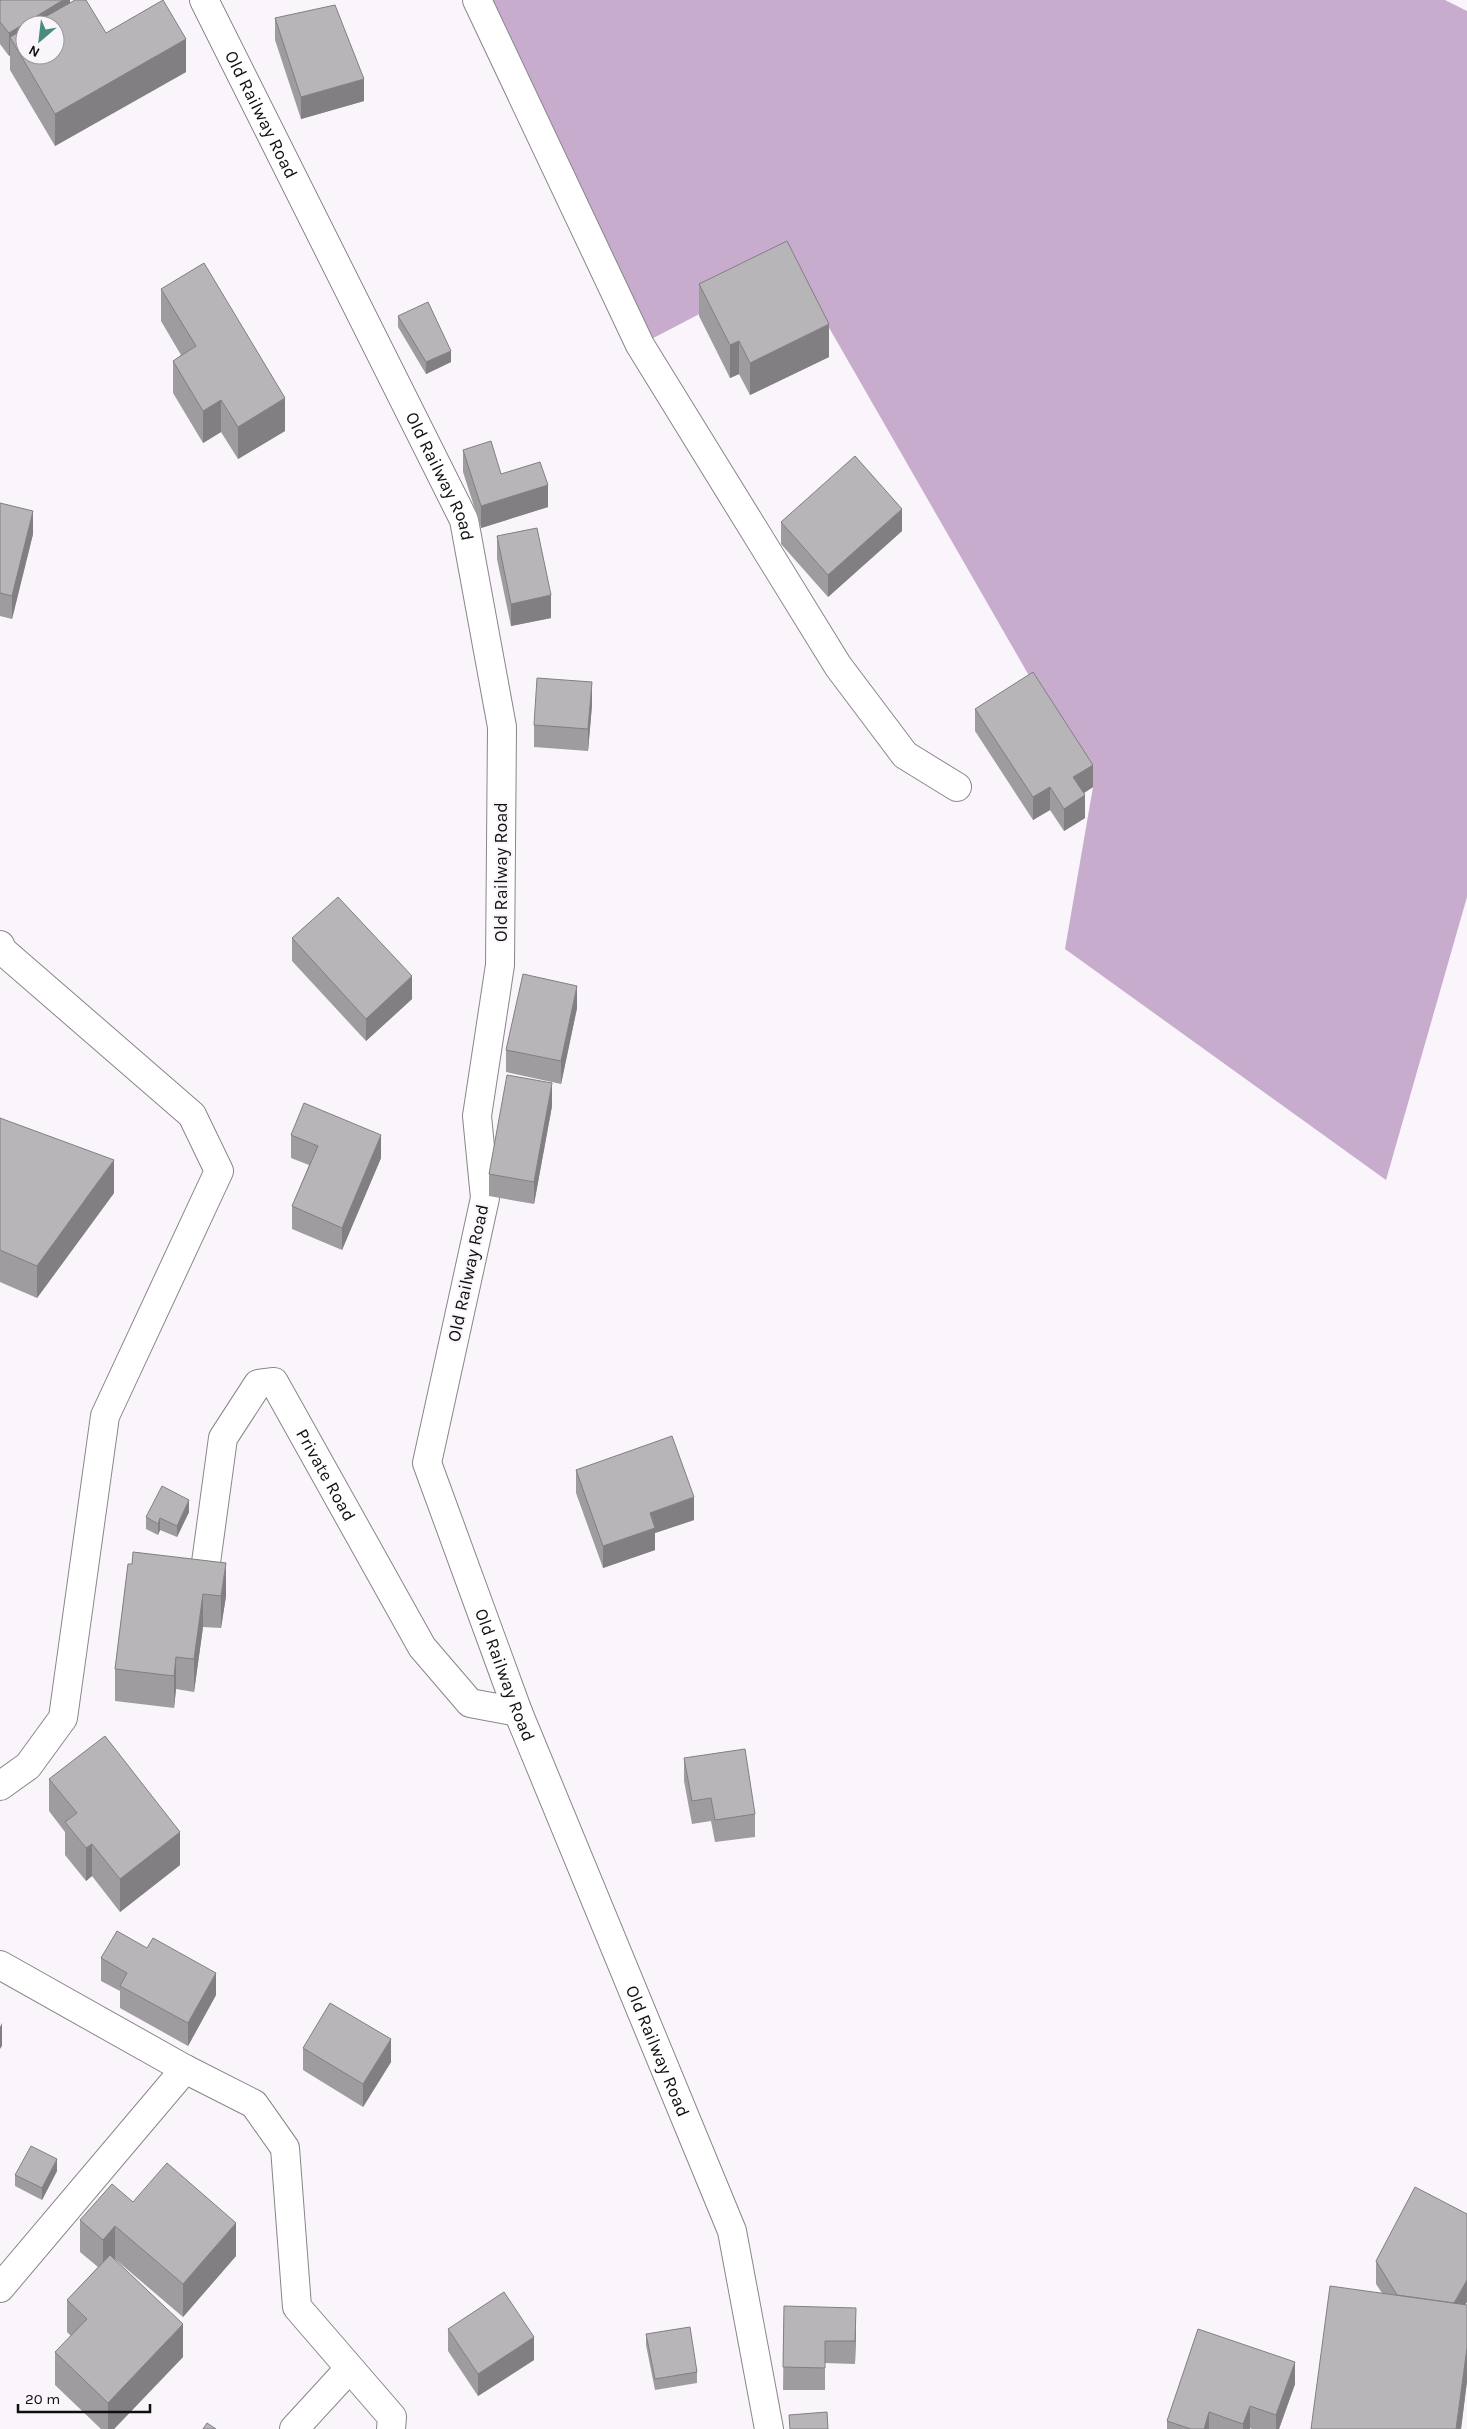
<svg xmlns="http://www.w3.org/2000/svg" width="1467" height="2429" font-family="Karla,sans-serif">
	<rect width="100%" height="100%" fill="#f9f5fa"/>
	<polygon fill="#c8acce" points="477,0 1445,0 1467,11 1467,897 1386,1180 1065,949 1093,787 793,265 640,345"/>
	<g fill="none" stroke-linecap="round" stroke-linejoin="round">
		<defs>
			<g id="minor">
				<path id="s1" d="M 204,0 L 464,520 L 502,727 L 500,965 L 477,1116 L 485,1198 L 427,1463 L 518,1712 L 732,2231 L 769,2429"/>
				<polyline points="477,0 640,345 838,666 905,755 957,787"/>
				<polyline points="0,945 3,951 192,1115 219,1171 105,1416 63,1718 28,1766 0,1786"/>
				<path id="s2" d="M 205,1570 L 223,1438 L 258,1384 L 274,1382 L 422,1647 L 470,1703 L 518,1712"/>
				<polyline points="0,1965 185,2069 254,2104 285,2148 297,2307 392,2417 391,2429"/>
				<polyline points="0,2288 185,2069"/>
				<polyline points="294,2429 349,2369"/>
			</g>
		</defs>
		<use href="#minor" stroke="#89868a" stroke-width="30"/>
		<use href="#minor" stroke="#fff" stroke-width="28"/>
	</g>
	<g fill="#9e9c9f">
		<polygon points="0,0 70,0 70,3 106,33 186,72 55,146 10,70 10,55 9,56 0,44"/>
		<polygon points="275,18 364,101 301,119 275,40"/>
		<polygon points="699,284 829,357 750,395 739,374 730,378 699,316"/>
		<polygon points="161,289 285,431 238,459 221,432 203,443 173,393 173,361 181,355 161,321"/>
		<polygon points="398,316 451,362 426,374 398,327"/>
		<polygon points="463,450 501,474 548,507 481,528 463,472"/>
		<polygon points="0,503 33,534 12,619 0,616"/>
		<polygon points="781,522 902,531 828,597 781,544"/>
		<polygon points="497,536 551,618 511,626 497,559"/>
		<polygon points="592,705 588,751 534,747 534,725"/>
		<polygon points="975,709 1093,787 1084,793 1085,818 1064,831 1050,810 1033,820 975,731"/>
		<polygon points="292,938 412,999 366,1041 292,961"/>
		<polygon points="577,1008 561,1084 506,1072 506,1050"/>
		<polygon points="552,1106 534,1204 489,1196 489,1174"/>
		<polygon points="0,1118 114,1193 37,1298 0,1282"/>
		<polygon points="291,1135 381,1158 342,1250 292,1229 292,1206 309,1165 291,1158"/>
		<polygon points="576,1470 694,1520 655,1533 655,1550 603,1568 576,1493"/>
		<polygon points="189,1512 177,1537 160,1530 158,1535 146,1529 146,1517"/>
		<polygon points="128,1564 226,1596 221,1628 203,1627 194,1692 176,1689 174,1708 115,1701 115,1669"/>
		<polygon points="684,1758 755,1814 755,1837 715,1842 711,1821 692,1824 684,1781"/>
		<polygon points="49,1779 180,1865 120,1912 92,1876 86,1881 65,1855 65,1832 49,1811"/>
		<polygon points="101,1958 216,1995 188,2046 120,2008 120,1991 101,1981"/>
		<polygon points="303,2048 391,2062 363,2107 303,2070"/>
		<polygon points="57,2171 42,2200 15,2186 15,2175"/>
		<polygon points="133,2202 236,2256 183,2317 115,2259 183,2357 114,2429 101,2429 55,2385 55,2352 71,2336 67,2332 67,2300 98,2267 80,2252 80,2220"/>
		<polygon points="1376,2261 1467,2305 1467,2381 1461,2429 1311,2429 1382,2293 1376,2284"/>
		<polygon points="784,2306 856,2331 855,2364 825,2363 825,2390 783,2390"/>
		<polygon points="448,2329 534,2360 478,2396 448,2351"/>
		<polygon points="646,2334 697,2372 697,2383 655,2390 646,2345"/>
		<polygon points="1295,2384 1279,2429 1252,2429 1250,2428 1250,2429 1167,2429 1167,2421"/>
	</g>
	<g fill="#817f82">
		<polygon points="63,0 70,0 70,18 55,25 25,25 25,46 10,37 10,55 9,56 9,33"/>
		<polygon points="186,39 186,72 55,146 55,114"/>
		<polygon points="364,79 364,101 301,119 301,97"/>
		<polygon points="829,324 829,357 750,395 750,363"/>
		<polygon points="739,341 739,374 730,378 730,345"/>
		<polygon points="451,351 451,362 426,374 426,362"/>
		<polygon points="285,398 285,431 238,459 238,427"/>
		<polygon points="221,400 221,432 203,443 203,411"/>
		<polygon points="548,485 548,507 481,528 481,506"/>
		<polygon points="902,509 902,531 828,597 828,575"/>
		<polygon points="33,511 33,534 12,619 12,596"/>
		<polygon points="551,595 551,618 511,626 511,604"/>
		<polygon points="592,682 592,705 588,751 588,729"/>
		<polygon points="1093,765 1093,787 1073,800 1073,777"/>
		<polygon points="1050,787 1050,810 1033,820 1033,797"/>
		<polygon points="1085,795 1085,818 1064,831 1064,809"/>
		<polygon points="412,976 412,999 366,1041 366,1019"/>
		<polygon points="577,986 577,1008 561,1084 561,1061"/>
		<polygon points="552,1083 552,1106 534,1204 534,1182"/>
		<polygon points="381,1135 381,1158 342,1250 342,1228"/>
		<polygon points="114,1160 114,1193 37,1298 37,1266"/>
		<polygon points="694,1497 694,1520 655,1533 655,1550 603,1568 603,1546 650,1513"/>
		<polygon points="189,1500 189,1512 177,1537 177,1526"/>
		<polygon points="160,1518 160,1530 158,1535 158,1524"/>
		<polygon points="226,1563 226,1596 221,1628 221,1596"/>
		<polygon points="203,1594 203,1627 194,1692 194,1659"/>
		<polygon points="176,1657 176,1689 174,1708 174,1676"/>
		<polygon points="180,1832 180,1865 120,1912 120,1879"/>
		<polygon points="92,1844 92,1876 86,1881 86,1848"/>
		<polygon points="216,1973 216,1995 188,2046 188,2023"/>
		<polygon points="2,2023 2,2046 0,2049 0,2027"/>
		<polygon points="391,2039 391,2062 363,2107 363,2084"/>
		<polygon points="57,2159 57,2171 42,2200 42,2188"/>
		<polygon points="236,2223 236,2256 183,2317 183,2284"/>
		<polygon points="115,2226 115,2259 103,2272 103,2240"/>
		<polygon points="1467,2280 1467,2302 1451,2332 1451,2309"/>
		<polygon points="856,2308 856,2331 855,2364 855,2341"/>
		<polygon points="183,2324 183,2357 114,2429 108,2429 108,2403"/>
		<polygon points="534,2337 534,2360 478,2396 478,2374"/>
		<polygon points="1467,2348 1467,2381 1461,2429 1456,2429"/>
		<polygon points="1295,2362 1295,2384 1279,2429 1276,2429 1276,2415"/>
		<polygon points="1250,2406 1250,2429 1243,2429 1243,2424"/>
		<polygon points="1209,2412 1209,2429 1204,2429"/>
	</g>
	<g fill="#b8b5b9" stroke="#817f82">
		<polygon points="0,0 63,0 9,33 0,22"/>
		<polygon points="75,0 86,0 106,33 163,0 186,39 55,114 10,37 25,29 25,55 55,55 55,25 31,25"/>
		<polygon points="335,5 364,79 301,97 275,18"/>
		<polygon points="787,241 829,324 750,363 739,341 730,345 699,284"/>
		<polygon points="204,263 285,398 238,427 221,400 203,411 173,361 196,346 161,289"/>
		<polygon points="428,302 451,351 426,362 398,316"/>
		<polygon points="491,441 501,474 540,462 548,485 481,506 463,450"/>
		<polygon points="855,456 902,509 828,575 781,522"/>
		<polygon points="0,503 33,511 12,596 0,593"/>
		<polygon points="537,528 551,595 511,604 497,536"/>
		<polygon points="1033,672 1093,765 1073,777 1085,795 1064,809 1050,787 1033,797 975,709"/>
		<polygon points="537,678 592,682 588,729 534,725"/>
		<polygon points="338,897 412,976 366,1019 292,938"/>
		<polygon points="523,974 577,986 561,1061 506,1050"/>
		<polygon points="507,1075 552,1083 534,1182 489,1174"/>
		<polygon points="304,1103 381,1135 342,1228 292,1206 318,1146 291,1135"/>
		<polygon points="0,1118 114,1160 37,1266 0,1250"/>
		<polygon points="672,1436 694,1497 650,1513 655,1528 603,1546 576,1470"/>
		<polygon points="162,1486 189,1500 177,1526 160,1518 158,1524 146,1517"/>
		<polygon points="133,1552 226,1563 221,1596 203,1594 194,1659 176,1657 174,1676 115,1669 128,1564 132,1564"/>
		<polygon points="105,1736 180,1832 120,1879 92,1844 86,1848 65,1822 77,1813 49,1779"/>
		<polygon points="745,1749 755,1814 715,1820 711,1798 692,1801 684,1758"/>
		<polygon points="117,1931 147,1948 153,1938 216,1973 188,2023 120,1986 127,1973 101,1958"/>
		<polygon points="330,2003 391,2039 363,2084 303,2048"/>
		<polygon points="31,2146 57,2159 42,2188 15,2175"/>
		<polygon points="167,2163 236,2223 183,2284 115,2226 103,2240 80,2220 112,2184 133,2202"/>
		<polygon points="1415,2187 1467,2214 1467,2280 1454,2303 1397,2295 1376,2261"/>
		<polygon points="110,2255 183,2324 108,2403 55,2352 87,2319 67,2300"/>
		<polygon points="1330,2286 1467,2305 1467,2348 1456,2429 1311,2429"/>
		<polygon points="504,2292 534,2337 478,2374 448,2329"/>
		<polygon points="784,2306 856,2308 855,2341 825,2341 825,2368 783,2367"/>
		<polygon points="690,2327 697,2372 655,2379 646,2334"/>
		<polygon points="1198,2329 1295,2362 1276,2415 1250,2406 1243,2424 1209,2412 1204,2429 1191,2429 1167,2421"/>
		<polygon points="827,2412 828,2429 790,2429 789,2415"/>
		<polygon points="207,2423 216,2429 203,2429"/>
	</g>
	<g text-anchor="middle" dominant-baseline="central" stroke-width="4" stroke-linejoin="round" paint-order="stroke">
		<g font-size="18" fill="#100f10" stroke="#f9f5fa">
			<text stroke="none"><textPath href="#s1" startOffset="128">Old Railway Road</textPath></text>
			<text stroke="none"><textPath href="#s1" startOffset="532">Old Railway Road</textPath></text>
			<text transform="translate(501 872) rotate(-90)">Old Railway Road</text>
			<text transform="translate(468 1273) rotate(-78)">Old Railway Road</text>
			<text stroke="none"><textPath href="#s2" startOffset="320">Private Road</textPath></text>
			<text stroke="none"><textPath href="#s1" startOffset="1762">Old Railway Road</textPath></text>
			<text stroke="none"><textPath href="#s1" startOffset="2168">Old Railway Road</textPath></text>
		</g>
	</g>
	<g transform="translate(40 40) rotate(208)"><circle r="24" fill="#f9f5fa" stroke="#9c999c"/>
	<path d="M0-4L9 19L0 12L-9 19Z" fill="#498d81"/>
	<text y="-8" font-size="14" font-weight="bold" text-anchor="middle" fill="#100f10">N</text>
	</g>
	<path d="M18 2404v8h132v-8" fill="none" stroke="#100f10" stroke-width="2.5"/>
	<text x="25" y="2404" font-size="15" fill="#100f10" stroke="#f9f5fa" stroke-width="4" paint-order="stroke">20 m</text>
</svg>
